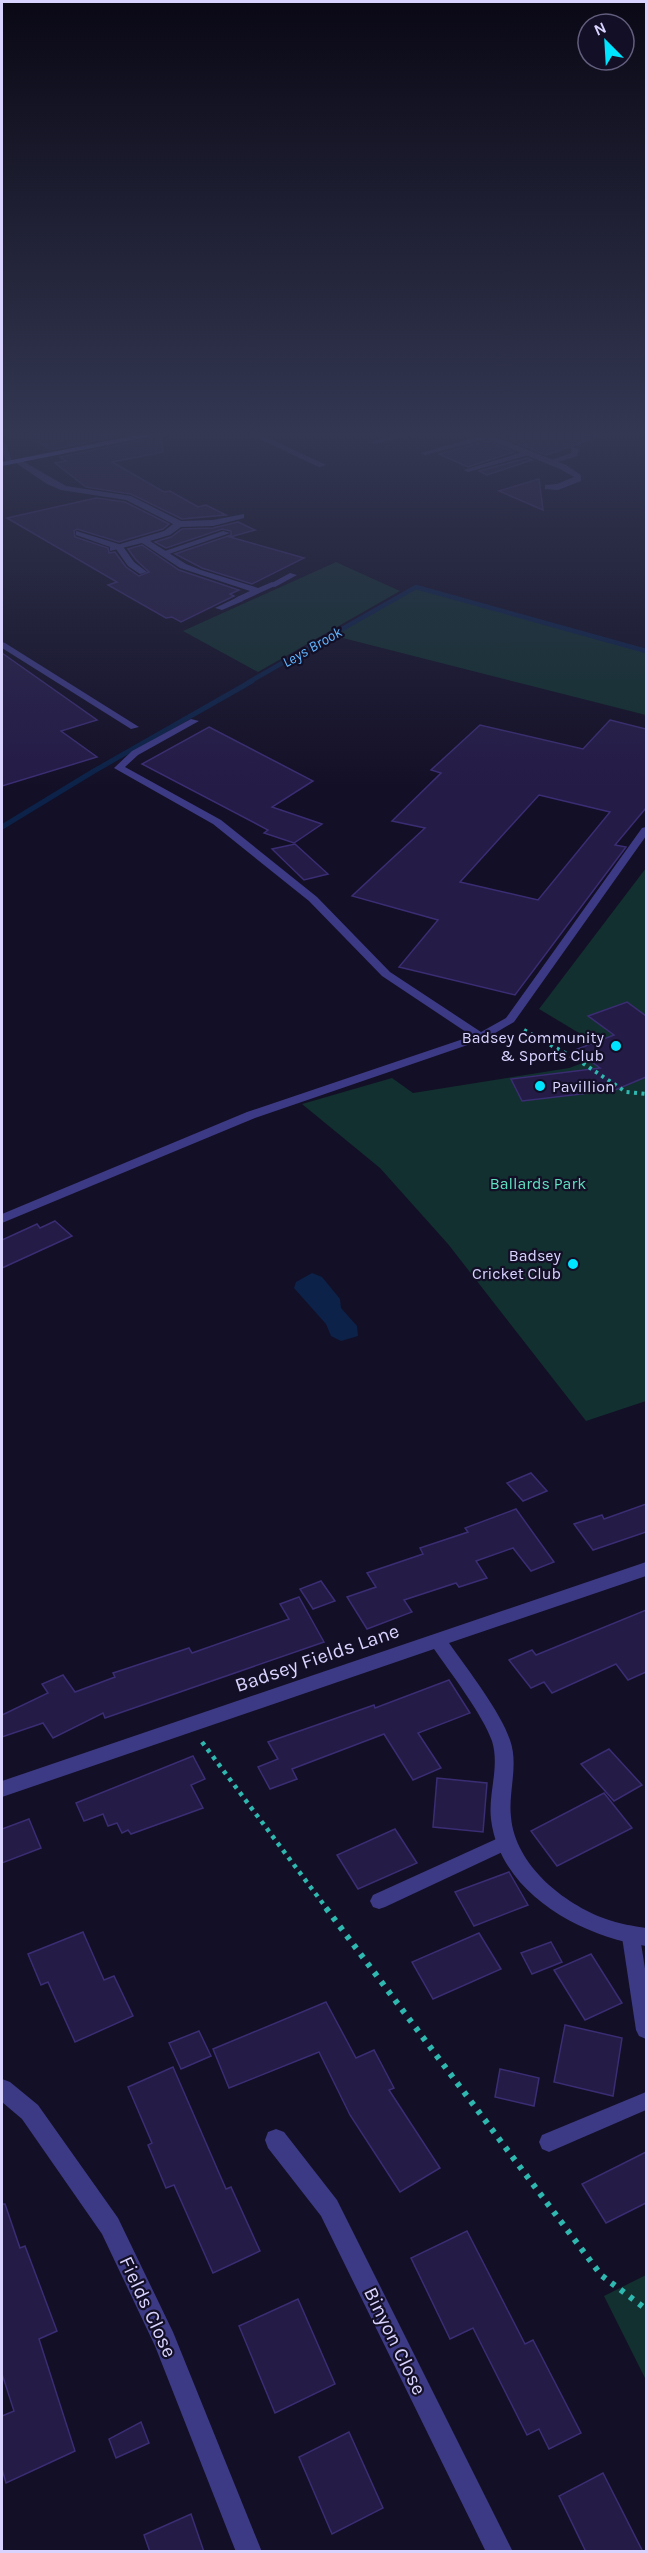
<svg xmlns="http://www.w3.org/2000/svg" width="648" height="2553" font-family="Karla,sans-serif">
	<rect width="100%" height="100%" fill="#130f26"/>
	<g fill="#12302f">
		<polygon points="336,562 400,591 258,672 183,631"/>
		<polygon points="416,587 646,651 646,715 331,635"/>
		<polygon points="646,868 646,1401 586,1421 448,1244 380,1168 302,1104 392,1078 413,1093 569,1068 588,1061 575,1050 594,1042 539,1009"/>
		<polygon points="646,2275 646,2380 604,2296"/>
	</g>
	<polygon fill="#0c2248" points="312,1273 322,1277 340,1299 341,1308 357,1326 358,1336 341,1341 331,1336 326,1324 294,1288 296,1282"/>
	<g fill="none" stroke-linecap="round" stroke-linejoin="round">
		<polyline stroke="#0c2248" stroke-width="4.5" points="249,682 416,587 646,651"/>
		<polyline stroke="#0c2248" stroke-width="5" points="2,827 94,771 252,681"/>
	</g>
	<g fill="#241b47" stroke="#3b2d73" stroke-width="1.5" fill-rule="evenodd">
		<polygon points="22,431 144,431 50,450"/>
		<polygon points="487,431 603,431 604,435 546,455"/>
		<polygon points="161,436 163,452 112,462 164,492 170,491 198,507 206,505 226,515 182,519 131,494 86,487 55,463 66,461 60,457"/>
		<polygon points="487,441 514,452 468,467 439,454"/>
		<polygon points="527,458 532,460 487,475 479,471"/>
		<polygon points="539,479 543,510 499,491"/>
		<polygon points="96,498 125,502 169,524 163,529 119,542 77,529 74,531 75,537 108,548 109,553 115,552 126,567 139,576 149,572 136,560 128,549 142,545 179,570 239,590 230,594 234,596 181,622 172,617 166,618 108,585 117,582 7,518"/>
		<polygon points="238,522 255,530 230,537 304,558 252,584 202,568 175,554 231,535 231,531 222,529 166,548 155,542 171,537 182,529 213,528"/>
		<polygon points="2,653 97,720 61,731 97,757 2,786"/>
		<path d="M 610,720 L 646,729 L 646,808 L 615,845 L 626,847 L 515,995 L 399,967 L 438,920 L 352,896 L 425,828 L 392,821 L 441,773 L 431,770 L 480,725 L 583,749 ZM 539,795 L 610,812 L 538,900 L 460,882 Z"/>
		<polygon points="209,727 313,781 272,807 322,824 294,843 264,833 268,830 142,764"/>
		<polygon points="295,844 328,874 304,880 272,849"/>
		<polygon points="627,1002 646,1016 646,1077 615,1090 522,1101 511,1079 600,1068 575,1050 614,1035 588,1016"/>
		<polygon points="55,1221 72,1236 2,1268 2,1240 37,1224 40,1228"/>
		<polygon points="531,1473 547,1491 523,1501 507,1483"/>
		<polygon points="646,1504 646,1532 593,1550 574,1524 602,1515 604,1519"/>
		<polygon points="516,1509 554,1562 531,1571 513,1548 476,1561 487,1578 459,1587 456,1583 404,1600 412,1612 367,1629 347,1597 376,1587 367,1573 423,1554 420,1548 468,1532 465,1528"/>
		<polygon points="321,1581 335,1601 313,1609 300,1589"/>
		<polygon points="299,1597 324,1642 105,1718 103,1713 53,1738 43,1723 2,1737 2,1715 48,1693 42,1684 63,1675 75,1692 115,1677 113,1673 189,1648 192,1653 289,1619 280,1604"/>
		<polygon points="646,1610 646,1672 628,1680 616,1664 552,1693 544,1682 531,1688 509,1660 532,1650 536,1655"/>
		<polygon points="449,1680 470,1713 418,1733 441,1768 413,1780 384,1734 292,1769 297,1779 270,1789 258,1767 278,1759 268,1742 374,1705 375,1708"/>
		<polygon points="609,1749 642,1785 614,1801 581,1764"/>
		<polygon points="193,1756 205,1779 191,1785 203,1808 131,1834 128,1830 122,1833 117,1823 108,1826 103,1814 84,1821 76,1803"/>
		<polygon points="437,1778 487,1783 483,1832 433,1827"/>
		<polygon points="604,1793 632,1828 557,1866 531,1831"/>
		<polygon points="29,1819 41,1848 2,1863 2,1829"/>
		<polygon points="395,1829 417,1863 358,1889 337,1855"/>
		<polygon points="509,1872 528,1905 474,1926 455,1892"/>
		<polygon points="83,1932 104,1980 114,1976 133,2016 75,2042 48,1982 41,1985 28,1954"/>
		<polygon points="479,1933 501,1969 433,1999 412,1962"/>
		<polygon points="551,1942 562,1962 532,1974 521,1953"/>
		<polygon points="591,1954 622,2003 585,2020 554,1970"/>
		<polygon points="326,2002 356,2058 374,2050 394,2088 389,2090 440,2168 400,2192 350,2115 319,2052 229,2088 213,2049"/>
		<polygon points="565,2025 622,2038 613,2096 554,2082"/>
		<polygon points="199,2031 211,2056 181,2069 169,2043"/>
		<polygon points="173,2067 226,2189 231,2187 260,2251 213,2273 174,2185 166,2188 148,2145 152,2143 128,2087"/>
		<polygon points="500,2069 539,2078 534,2106 495,2097"/>
		<polygon points="646,2152 646,2203 606,2223 582,2184"/>
		<polygon points="2,2204 5,2204 20,2248 25,2246 57,2331 39,2339 75,2451 6,2483 2,2469 2,2416 14,2411 2,2374"/>
		<polygon points="467,2231 525,2344 533,2340 581,2433 549,2449 539,2429 527,2435 473,2328 450,2339 411,2258"/>
		<polygon points="298,2299 335,2384 275,2413 239,2326"/>
		<polygon points="141,2422 149,2443 116,2458 109,2439"/>
		<polygon points="349,2432 383,2508 332,2534 299,2457"/>
		<polygon points="603,2473 643,2552 586,2552 559,2496"/>
		<polygon points="191,2514 204,2552 150,2552 144,2535"/>
	</g>
	<g fill="none" stroke-linecap="round" stroke-linejoin="round">
		<polyline stroke="#2fb8b0" stroke-width="4" stroke-dasharray="3 4.5" stroke-linecap="butt" points="524,1030 581,1062 626,1092 646,1094"/>
		<polyline stroke="#2fb8b0" stroke-width="4.5" stroke-dasharray="4 5" stroke-linecap="butt" points="202,1742 327,1909"/>
		<polyline stroke="#2fb8b0" stroke-width="6" stroke-dasharray="4.5 7" stroke-linecap="butt" points="326,1908 601,2275 646,2309"/>
		<g fill="#3d3a85" fill-rule="evenodd">
			<polygon points="243,431 253,431 326,465 319,467"/>
			<polygon points="411,431 426,431 374,444 370,442"/>
			<polygon points="483,435 487,437 486,439 425,455 421,453"/>
			<polygon points="2,442 6,444 13,464 6,462 2,451"/>
			<polygon points="572,447 579,449 577,456 549,465 549,461 571,453"/>
			<polygon points="526,451 530,453 529,455 468,472 464,470"/>
			<polygon points="76,531 122,545 134,562 147,572 140,574 128,566 116,549 76,535"/>
			<polygon points="223,531 230,533 166,555 159,553"/>
			<polygon points="290,573 297,575 275,587 268,585"/>
			<polygon points="240,596 243,597 243,601 222,610 215,608"/>
			<polygon points="2,642 5,643 139,727 131,729 2,648"/>
			<polygon points="191,719 199,721 138,755 125,767 221,820 317,897 390,972 481,1032 506,1018 642,828 646,827 646,836 514,1022 485,1039 255,1118 2,1223 2,1214 247,1112 472,1036 382,976 309,901 213,824 114,768 132,751"/>
			<polygon points="505,1835 511,1838 514,1843 511,1848 385,1907 379,1909 373,1907 370,1901 373,1895"/>
			<polygon points="631,1929 638,1931 640,1937 646,1975 646,2039 639,2036 636,2030 622,1937 624,1931"/>
			<polygon points="646,2092 646,2110 549,2152 542,2149 539,2142 542,2135"/>
		</g>
		<g fill="#3d3a85" fill-rule="evenodd">
			<polygon points="468,431 480,431 566,465 581,475 581,481 558,490 545,489 545,485 557,484 574,477 560,469"/>
			<polygon points="19,459 66,486 131,496 181,521 213,520 244,514 244,518 213,526 181,527 170,535 150,541 186,564 201,570 258,588 272,582 277,585 240,602 235,599 237,597 250,591 180,568 142,543 110,551 110,547 164,531 173,524 126,500 61,490 47,484 16,463 15,461"/>
			<path d="M 646,1562 L 646,1576 L 449,1643 C 468,1670 500,1711 510,1740 C 519,1765 508,1792 511,1817 C 515,1865 564,1904 606,1919 C 620,1924 633,1926 646,1928 L 646,1946 C 580,1936 500,1893 491,1819 C 488,1793 500,1767 492,1741 C 483,1715 450,1672 434,1649 L 2,1797 L 2,1781 Z"/>
			<polygon points="2,2079 10,2082 38,2105 118,2218 173,2332 262,2552 236,2552 155,2346 102,2234 22,2119 2,2102"/>
			<polygon points="276,2129 284,2132 337,2200 513,2552 486,2552 321,2216 268,2148 265,2140 268,2132"/>
		</g>
		<polygon fill="#6f6bff" fill-rule="evenodd" points="158,431 177,431 2,466 2,462"/>
	</g>
	<linearGradient id="sky" x2="0" y2="1"><stop stop-color="#0a0815"/><stop offset="0.55" stop-color="#333752"/><stop offset="1" stop-color="#333752" stop-opacity="0"/></linearGradient>
	<rect width="648" height="789" fill="url(#sky)"/>
	<g fill="#00e5ff" stroke="#130f26" stroke-width="2">
		<circle cx="616" cy="1046" r="6"/>
		<circle cx="540" cy="1086" r="6"/>
		<circle cx="573" cy="1264" r="6"/>
	</g>
	<g text-anchor="middle" dominant-baseline="central" stroke-width="4.5" stroke-linejoin="round" paint-order="stroke">
		<g font-size="15" font-style="italic" fill="#62b6ff" stroke="#130f26">
			<text transform="translate(312 647) rotate(-30)">Leys Brook</text>
		</g>
		<g font-size="16" fill="#d9d4ff" stroke="#130f26" text-anchor="end">
			<text x="604" y="1037">Badsey Community<tspan x="604" dy="18">&amp; Sports Club</tspan></text>
			<text x="552" y="1086" text-anchor="start">Pavillion</text>
			<text x="561" y="1255">Badsey<tspan x="561" dy="18">Cricket Club</tspan></text>
		</g>
		<g font-size="16" fill="#5fe0c0" stroke="#130f26">
			<text x="538" y="1183">Ballards Park</text>
		</g>
		<g font-size="20" fill="#d9d4ff" stroke="#130f26">
			<text transform="translate(317 1658) rotate(-19)">Badsey Fields Lane</text>
			<text transform="translate(148 2307) rotate(65)">Fields Close</text>
			<text transform="translate(395 2341) rotate(64)">Binyon Close</text>
		</g>
	</g>
	<rect width="648" height="2553" fill="none" stroke="#d9d4ff" stroke-width="6"/>
	<g transform="translate(606 42) rotate(336)"><circle r="28" fill="#130f26" stroke="#625e7d" stroke-width="1.5"/>
	<path d="M0-4.5L10 22L0 15L-10 22Z" fill="#00e5ff"/>
	<text y="-9" font-size="16" font-weight="bold" text-anchor="middle" fill="#d9d4ff">N</text>
	</g>
</svg>
